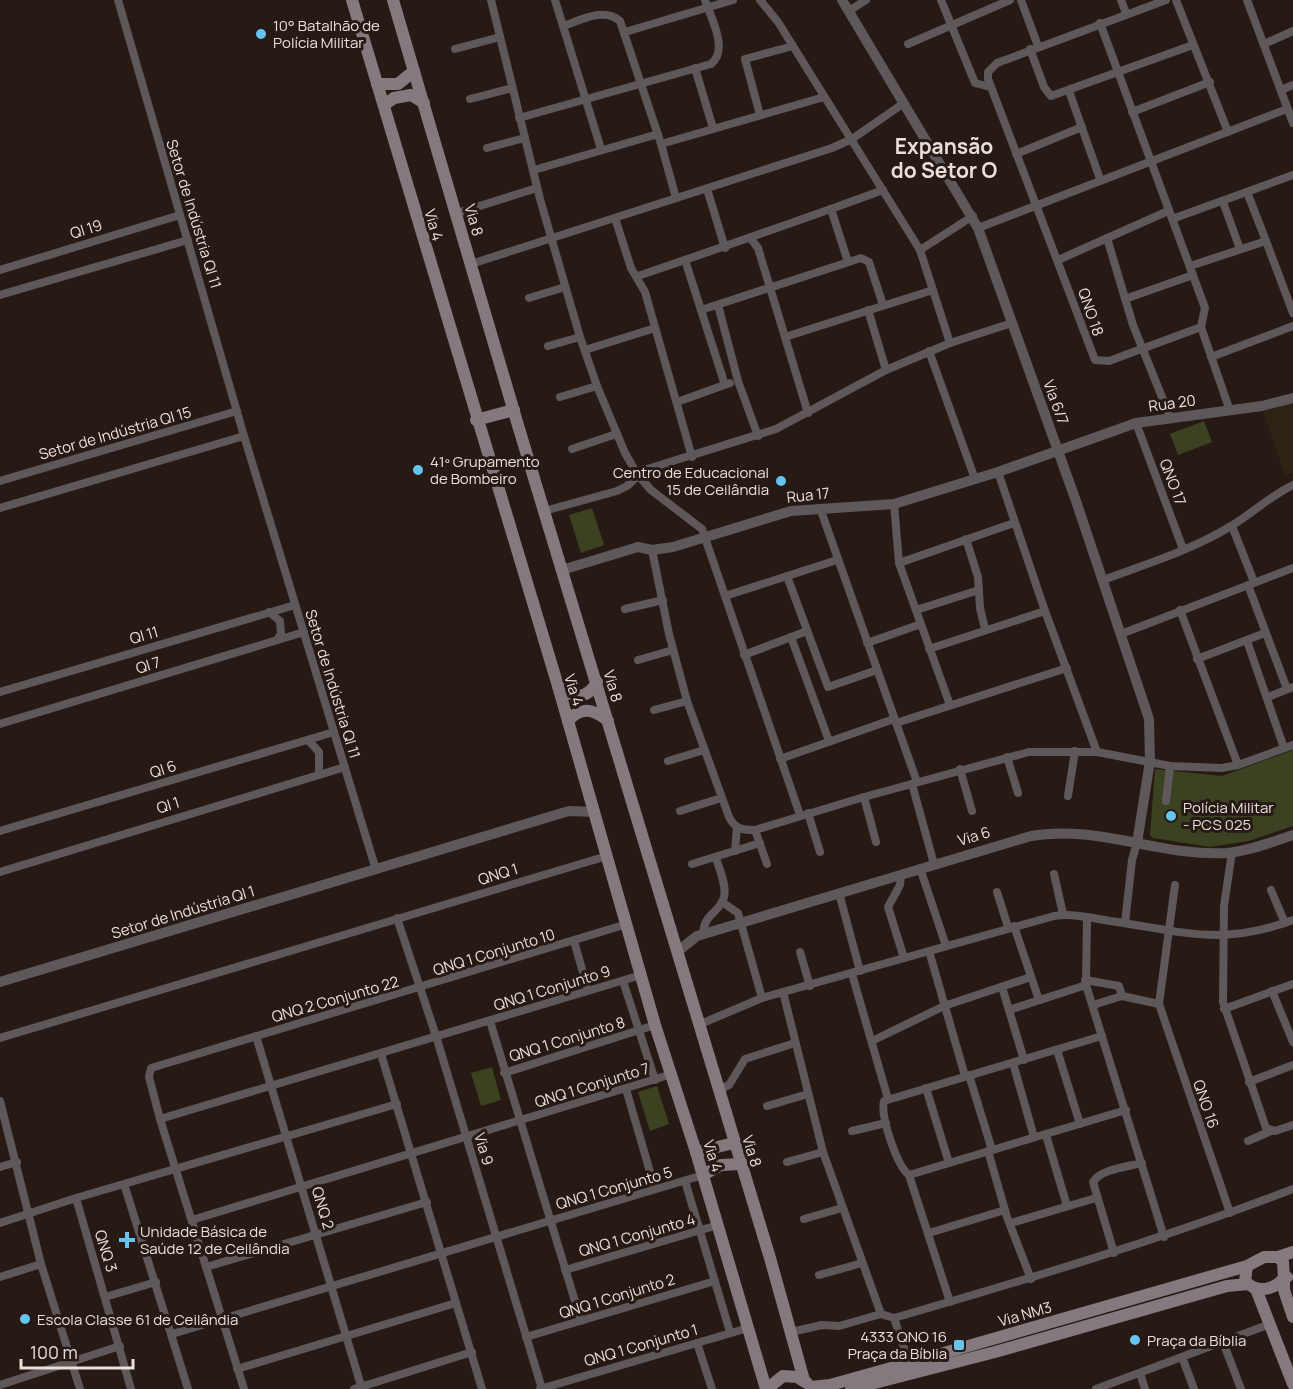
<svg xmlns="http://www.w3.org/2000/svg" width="1293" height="1389" font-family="Manrope,sans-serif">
	<rect width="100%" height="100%" fill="#271a14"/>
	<polygon fill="#2c2313" points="1293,402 1293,473 1285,475 1263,412"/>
	<g fill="#3a4222">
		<polygon points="1204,421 1212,442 1178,455 1170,434"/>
		<polygon points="592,508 604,545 581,553 569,515"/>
		<polygon points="1293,750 1293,826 1249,841 1210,847 1153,838 1150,835 1155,769 1222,776"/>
		<polygon points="492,1067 501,1100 481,1106 471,1073"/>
		<polygon points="657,1086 669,1124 650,1131 638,1092"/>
	</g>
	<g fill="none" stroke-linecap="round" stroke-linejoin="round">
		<g stroke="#5e585b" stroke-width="8">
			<polyline points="118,0 244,436 376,870"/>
			<polyline points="491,0 540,199 580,337 597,386 625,453 637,474 651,490 702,529 800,815"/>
			<polyline points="555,0 601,149"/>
			<polyline points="760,0 778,22 920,250 950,343"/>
			<polyline points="941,0 975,83 990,87"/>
			<polyline points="1021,0 1038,46"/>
			<polyline points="1121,0 1126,13"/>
			<polyline points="1166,0 997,63 988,72 988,79 1095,360 1109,361 1201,327"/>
			<polyline points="1176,0 1228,132"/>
			<polyline points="1247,0 1293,123"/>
			<polyline points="849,11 866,0"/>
			<polyline points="1100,23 1205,308 1201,327 1230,411"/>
			<path d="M 563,26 C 581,20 604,7 620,21 L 661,144 L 676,198"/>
			<polyline points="625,32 733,0"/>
			<polyline points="908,44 1010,0"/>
			<polyline points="1264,44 1293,31"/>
			<polyline points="455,49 500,37"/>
			<polyline points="1030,49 1044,87 1051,96 1193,45"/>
			<polyline points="695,68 713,128"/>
			<polyline points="1281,90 1293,85"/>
			<polyline points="1069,91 1100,179"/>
			<polyline points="470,99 512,88"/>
			<polyline points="1132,112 1210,82"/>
			<polyline points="760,115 745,59 793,46"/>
			<path d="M 519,118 L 711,64 C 729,50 711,18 705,0"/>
			<polyline points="661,144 824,97"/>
			<polyline points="487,148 525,138"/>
			<polyline points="1016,154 1082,127"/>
			<polyline points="534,170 658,134"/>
			<polyline points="707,189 725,248"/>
			<polyline points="1223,202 1240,249"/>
			<polyline points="831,209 848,262"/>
			<polyline points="457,213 537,188"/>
			<polyline points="615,218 631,268 645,292 692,457"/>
			<polyline points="1172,219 1293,175"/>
			<polyline points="978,228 1287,109"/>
			<polyline points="1107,238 1133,325 1170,417"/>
			<polyline points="751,239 758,248 808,413"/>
			<polyline points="1266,241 1293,313"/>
			<polyline points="920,250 973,216"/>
			<polyline points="685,260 725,385"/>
			<polyline points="1058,260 1168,211"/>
			<polyline points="471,264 832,148 852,139 904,103"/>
			<polyline points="1190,266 1266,241 1247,192"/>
			<polyline points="0,270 180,215"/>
			<path d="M 638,276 C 720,248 802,220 883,190"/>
			<polyline points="0,295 188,240"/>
			<polyline points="529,298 565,287"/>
			<polyline points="1125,299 1193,275"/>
			<polyline points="718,305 738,381 758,436"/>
			<polyline points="701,310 861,258 869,262 883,305"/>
			<polyline points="868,310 886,370"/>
			<polyline points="785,337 933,290"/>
			<polyline points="548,346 580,337"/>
			<polyline points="585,350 655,328"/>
			<polyline points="929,351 975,479"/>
			<polyline points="1211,357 1293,326"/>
			<polyline points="560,397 597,386"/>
			<polyline points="677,402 730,383"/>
			<polyline points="1136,423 1183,549"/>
			<polyline points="572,449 616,434"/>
			<polyline points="998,472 1045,611 1097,752"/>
			<polyline points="0,481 237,411"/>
			<polyline points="894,504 899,563 950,705"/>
			<polyline points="0,508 244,436"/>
			<polyline points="820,508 917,782"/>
			<polyline points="544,511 617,491 627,486 644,470 776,429 886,370 950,343 1012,323"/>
			<polyline points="1232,526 1254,582"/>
			<polyline points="966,539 978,577 980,608 985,629"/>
			<path d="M 652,550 L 669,634 L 687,701 L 729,817 C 735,829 742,830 755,830 L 864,797 L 1029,752 L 1097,752 L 1170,766 L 1222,768 L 1238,765 L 1293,745"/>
			<polyline points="899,563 1014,523"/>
			<polyline points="787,576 828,687 877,670"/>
			<path d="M 1103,580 C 1146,564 1192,550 1231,526 C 1253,513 1270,496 1293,485"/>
			<polyline points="1248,585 1287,689"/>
			<polyline points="725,596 837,560"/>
			<polyline points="625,609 663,600"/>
			<polyline points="916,610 979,590"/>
			<polyline points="1180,610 1238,765"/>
			<polyline points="269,612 280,621 281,634 277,640"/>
			<polyline points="1121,634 1293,568"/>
			<polyline points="791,637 829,741"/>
			<polyline points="1247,641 1284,748"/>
			<polyline points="867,643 921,624"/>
			<polyline points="929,649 1045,611"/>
			<polyline points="744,655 807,631"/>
			<polyline points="1197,659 1265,633"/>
			<polyline points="638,660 673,650"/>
			<polyline points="0,692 295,605"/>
			<polyline points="1268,697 1293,687"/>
			<polyline points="654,710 687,701"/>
			<polyline points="896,723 1067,668"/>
			<polyline points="0,724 304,632"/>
			<polyline points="308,740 319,752 319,775"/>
			<polyline points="1007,757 1018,793"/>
			<polyline points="780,759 894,719"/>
			<polyline points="668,761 704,750"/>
			<polyline points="960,769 972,811"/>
			<polyline points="912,784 934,864"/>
			<polyline points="1068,796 1075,751"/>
			<polyline points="864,797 876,842"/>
			<polyline points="1166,801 1170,766"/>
			<polyline points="680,811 721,798"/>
			<polyline points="808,813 820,852"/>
			<polyline points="755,830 767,864"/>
			<polyline points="0,831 334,732"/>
			<polyline points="735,851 737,827"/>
			<polyline points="1232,852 1224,906 1223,1002 1266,1128 1275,1131 1293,1125"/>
			<polyline points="692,864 760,843"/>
			<polyline points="920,868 946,946"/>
			<polyline points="0,872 345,767"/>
			<polyline points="901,874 900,885 888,907 904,958"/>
			<polyline points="1054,874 1063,914"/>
			<polyline points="1175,885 1159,1004 1230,1213"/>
			<polyline points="1271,890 1285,923"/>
			<polyline points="997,892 1008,927"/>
			<polyline points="839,893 860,971"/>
			<polyline points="722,902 738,913 762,998"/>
			<polyline points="1087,917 1086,985 1164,1237"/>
			<polyline points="397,918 436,1036 542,1389"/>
			<polyline points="1125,923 1132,860 1137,843"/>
			<polyline points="1014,926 1039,1000"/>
			<path d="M 703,934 C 704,913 720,913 724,897 C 727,885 719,869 716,858"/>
			<polyline points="574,941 588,990"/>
			<polyline points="929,951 965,1076"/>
			<polyline points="800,952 810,986"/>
			<polyline points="852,974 888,1099"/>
			<polyline points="1085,980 1119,986 1122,996"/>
			<polyline points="623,981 655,1080"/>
			<polyline points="1002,987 1024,1060"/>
			<polyline points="1272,991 1293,1042"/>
			<polyline points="783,992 823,1152 881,1314"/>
			<polyline points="1093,1005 1122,996 1159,1004"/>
			<polyline points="1224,1009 1293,984"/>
			<polyline points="1009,1010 1086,985"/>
			<polyline points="490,1021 581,1321"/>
			<path d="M 698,1025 L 762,998 L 1054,916 C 1072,913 1092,918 1110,921 C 1182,931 1221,947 1293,920"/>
			<polyline points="256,1036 362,1389"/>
			<polyline points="0,1038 607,856"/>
			<polyline points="872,1041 944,1006 1031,977"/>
			<polyline points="1057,1050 1080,1124"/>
			<polyline points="381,1054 482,1389"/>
			<polyline points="1013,1063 1034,1137"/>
			<polyline points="504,1073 655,1025"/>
			<polyline points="969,1075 992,1150"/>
			<polyline points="1249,1082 1293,1065"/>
			<polyline points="926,1088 949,1163"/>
			<polyline points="626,1089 655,1189"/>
			<polyline points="718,1090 729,1085 745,1059 795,1043"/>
			<polyline points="0,1101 41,1264 80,1389"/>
			<polyline points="767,1106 808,1094"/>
			<polyline points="160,1119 641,975"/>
			<polyline points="852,1131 886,1123"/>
			<polyline points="1046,1135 1067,1206"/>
			<polyline points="1248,1141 1271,1131"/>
			<polyline points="988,1151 1007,1217 1031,1279"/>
			<polyline points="787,1162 823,1152"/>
			<polyline points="0,1167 17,1162"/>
			<polyline points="909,1175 1126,1110"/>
			<polyline points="685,1181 730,1332"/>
			<polyline points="124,1184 188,1389"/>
			<polyline points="76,1198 131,1389"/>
			<polyline points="804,1219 842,1208"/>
			<polyline points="192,1220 672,1074"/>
			<polyline points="0,1223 76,1198 397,1104"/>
			<polyline points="1011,1223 1096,1198"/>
			<polyline points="929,1233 1005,1210"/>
			<path d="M 1114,1253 L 1093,1182 C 1101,1169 1127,1167 1142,1163"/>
			<polyline points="206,1267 427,1202"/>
			<polyline points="565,1270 718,1225"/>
			<polyline points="819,1275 862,1263"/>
			<polyline points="0,1277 41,1264"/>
			<polyline points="105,1297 156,1282"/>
			<path d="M 950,1302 L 909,1175 C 897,1166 880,1116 884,1101 L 1102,1036"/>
			<polyline points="894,1318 909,1363"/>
			<path d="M 791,1332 L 822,1325 L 839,1326 L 881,1314 L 894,1318 C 1029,1279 1162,1239 1293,1189"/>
			<polyline points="172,1334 703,1175"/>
			<polyline points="526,1337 715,1281"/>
			<polyline points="1223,1342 1241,1389"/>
			<polyline points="697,1343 712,1389"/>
			<polyline points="1182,1357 1194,1389"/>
			<polyline points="237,1369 456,1303"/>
			<polyline points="1140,1373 1145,1389"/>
			<polyline points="0,1385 120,1346"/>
			<polyline points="244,1389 160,1119 149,1077 151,1068 627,924"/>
			<polyline points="354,1389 472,1352"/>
			<polyline points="540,1389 748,1328"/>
			<polyline points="1096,1389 1270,1324"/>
		</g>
		<g stroke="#5e585b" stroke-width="10">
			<polyline points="842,0 978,228 1076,501 1149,719 1150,761 1137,843"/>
			<polyline points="562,570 638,547 652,550 673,547 791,511 894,504 998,472 1136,423 1262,406 1293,398"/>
			<path d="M 677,952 L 697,936 L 1031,836 C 1096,824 1161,857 1227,853 C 1249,851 1272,842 1293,835"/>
			<polyline points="0,982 569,811 595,812"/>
		</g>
		<g stroke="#83797f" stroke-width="12">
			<polyline points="352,0 558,686 655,1025 696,1152 766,1389"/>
			<polyline points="393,0 517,422 770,1258 804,1380"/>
			<polyline points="377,84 398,84 414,71"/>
			<polyline points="384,105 394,98 411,95 424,103"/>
			<polyline points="476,420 514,410"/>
			<path d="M 558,686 C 573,698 586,701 597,682"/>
			<path d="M 568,721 C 581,706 594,709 608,721"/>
			<polyline points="696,1152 734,1143"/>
			<polyline points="703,1175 721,1165 740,1164"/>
			<polyline points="1278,1257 1293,1252"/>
			<polyline points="1287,1277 1284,1278 1284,1290 1293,1317"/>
			<polyline points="1256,1289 1293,1384"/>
			<path d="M 811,1387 L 830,1385 L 909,1363 L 1247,1266 L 1264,1257 L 1278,1257 L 1283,1262 L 1284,1278 C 1274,1290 1257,1294 1245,1281 L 1247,1266"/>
			<polyline points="767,1389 783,1376 797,1377 807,1383"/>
			<polyline points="851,1389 995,1352 1227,1286 1248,1284"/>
		</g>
	</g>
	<g fill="#66c4ef" stroke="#271a14" stroke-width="2">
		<circle cx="261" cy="34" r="6"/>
		<circle cx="418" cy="470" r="6"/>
		<circle cx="781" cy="481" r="6"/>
		<circle cx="1171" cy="816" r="6"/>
		<path d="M124 1231h6v6h6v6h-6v6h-6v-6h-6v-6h6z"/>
		<circle cx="25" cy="1319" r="6"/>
		<circle cx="1135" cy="1340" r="6"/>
		<rect x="953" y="1339" width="12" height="12" rx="3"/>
	</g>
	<g text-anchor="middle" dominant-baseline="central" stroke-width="6" stroke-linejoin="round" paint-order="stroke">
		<g font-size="15" fill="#e8dfdb" stroke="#271a14" text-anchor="start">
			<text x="273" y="25">10° Batalhão de<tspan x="273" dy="17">Polícia Militar</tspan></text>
			<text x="430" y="461">41º Grupamento<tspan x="430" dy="17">de Bombeiro</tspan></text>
			<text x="769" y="472" text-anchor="end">Centro de Educacional<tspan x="769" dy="17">15 de Ceilândia</tspan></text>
			<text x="1183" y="807">Polícia Militar<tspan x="1183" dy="17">- PCS 025</tspan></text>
			<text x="140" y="1231">Unidade Básica de<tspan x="140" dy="17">Saúde 12 de Ceilândia</tspan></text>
			<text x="37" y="1319">Escola Classe 61 de Ceilândia</text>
			<text x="947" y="1336" text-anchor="end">4333 QNO 16<tspan x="947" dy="17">Praça da Bíblia</tspan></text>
			<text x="1147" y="1340">Praça da Bíblia</text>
		</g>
		<g font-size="15" fill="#e8dfdb" stroke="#271a14">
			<text transform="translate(194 214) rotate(73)">Setor de Indústria QI 11</text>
			<text transform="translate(474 220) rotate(74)">Via 8</text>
			<text transform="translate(434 225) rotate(74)">Via 4</text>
			<text transform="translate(86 229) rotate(-17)">QI 19</text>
			<text transform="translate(1091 312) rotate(71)">QNO 18</text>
			<text transform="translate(1056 402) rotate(70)">Via 6/7</text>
			<text transform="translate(1172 403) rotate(-8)">Rua 20</text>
			<text transform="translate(115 433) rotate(-16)">Setor de Indústria QI 15</text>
			<text transform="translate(1173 482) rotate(69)">QNO 17</text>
			<text transform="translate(808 495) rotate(-6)">Rua 17</text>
			<text transform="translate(144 635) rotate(-16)">QI 11</text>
			<text transform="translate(148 665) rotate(-17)">QI 7</text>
			<text transform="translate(333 684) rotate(73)">Setor de Indústria QI 11</text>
			<text transform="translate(613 686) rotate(74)">Via 8</text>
			<text transform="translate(574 690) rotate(73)">Via 4</text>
			<text transform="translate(163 769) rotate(-17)">QI 6</text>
			<text transform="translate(168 805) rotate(-17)">QI 1</text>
			<text transform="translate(974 836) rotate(-17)">Via 6</text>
			<text transform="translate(498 874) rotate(-17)">QNQ 1</text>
			<text transform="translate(183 912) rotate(-17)">Setor de Indústria QI 1</text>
			<text transform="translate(494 952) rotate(-17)">QNQ 1 Conjunto 10</text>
			<text transform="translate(552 988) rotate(-17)">QNQ 1 Conjunto 9</text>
			<text transform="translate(335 999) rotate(-16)">QNQ 2 Conjunto 22</text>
			<text transform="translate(567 1039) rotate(-17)">QNQ 1 Conjunto 8</text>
			<text transform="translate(592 1085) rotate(-17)">QNQ 1 Conjunto 7</text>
			<text transform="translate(1206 1104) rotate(71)">QNO 16</text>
			<text transform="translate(484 1149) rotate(73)">Via 9</text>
			<text transform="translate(752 1151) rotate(73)">Via 8</text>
			<text transform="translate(713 1156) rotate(73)">Via 4</text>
			<text transform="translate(614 1188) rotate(-16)">QNQ 1 Conjunto 5</text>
			<text transform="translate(323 1208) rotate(73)">QNQ 2</text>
			<text transform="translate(637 1235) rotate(-16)">QNQ 1 Conjunto 4</text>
			<text transform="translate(106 1251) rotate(73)">QNQ 3</text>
			<text transform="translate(617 1296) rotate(-17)">QNQ 1 Conjunto 2</text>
			<text transform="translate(1025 1314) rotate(-16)">Via NM3</text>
			<text transform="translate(641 1345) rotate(-16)">QNQ 1 Conjunto 1</text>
		</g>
		<g font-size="21" font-weight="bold" fill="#e8dfdb" stroke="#271a14">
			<text x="944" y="146">Expansão<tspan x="944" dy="24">do Setor O</tspan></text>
		</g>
	</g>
	<path d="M21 1359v9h112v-9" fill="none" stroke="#e8dfdb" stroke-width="3"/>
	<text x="30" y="1359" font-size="18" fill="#e8dfdb" stroke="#271a14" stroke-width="4.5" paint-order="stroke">100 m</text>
</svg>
